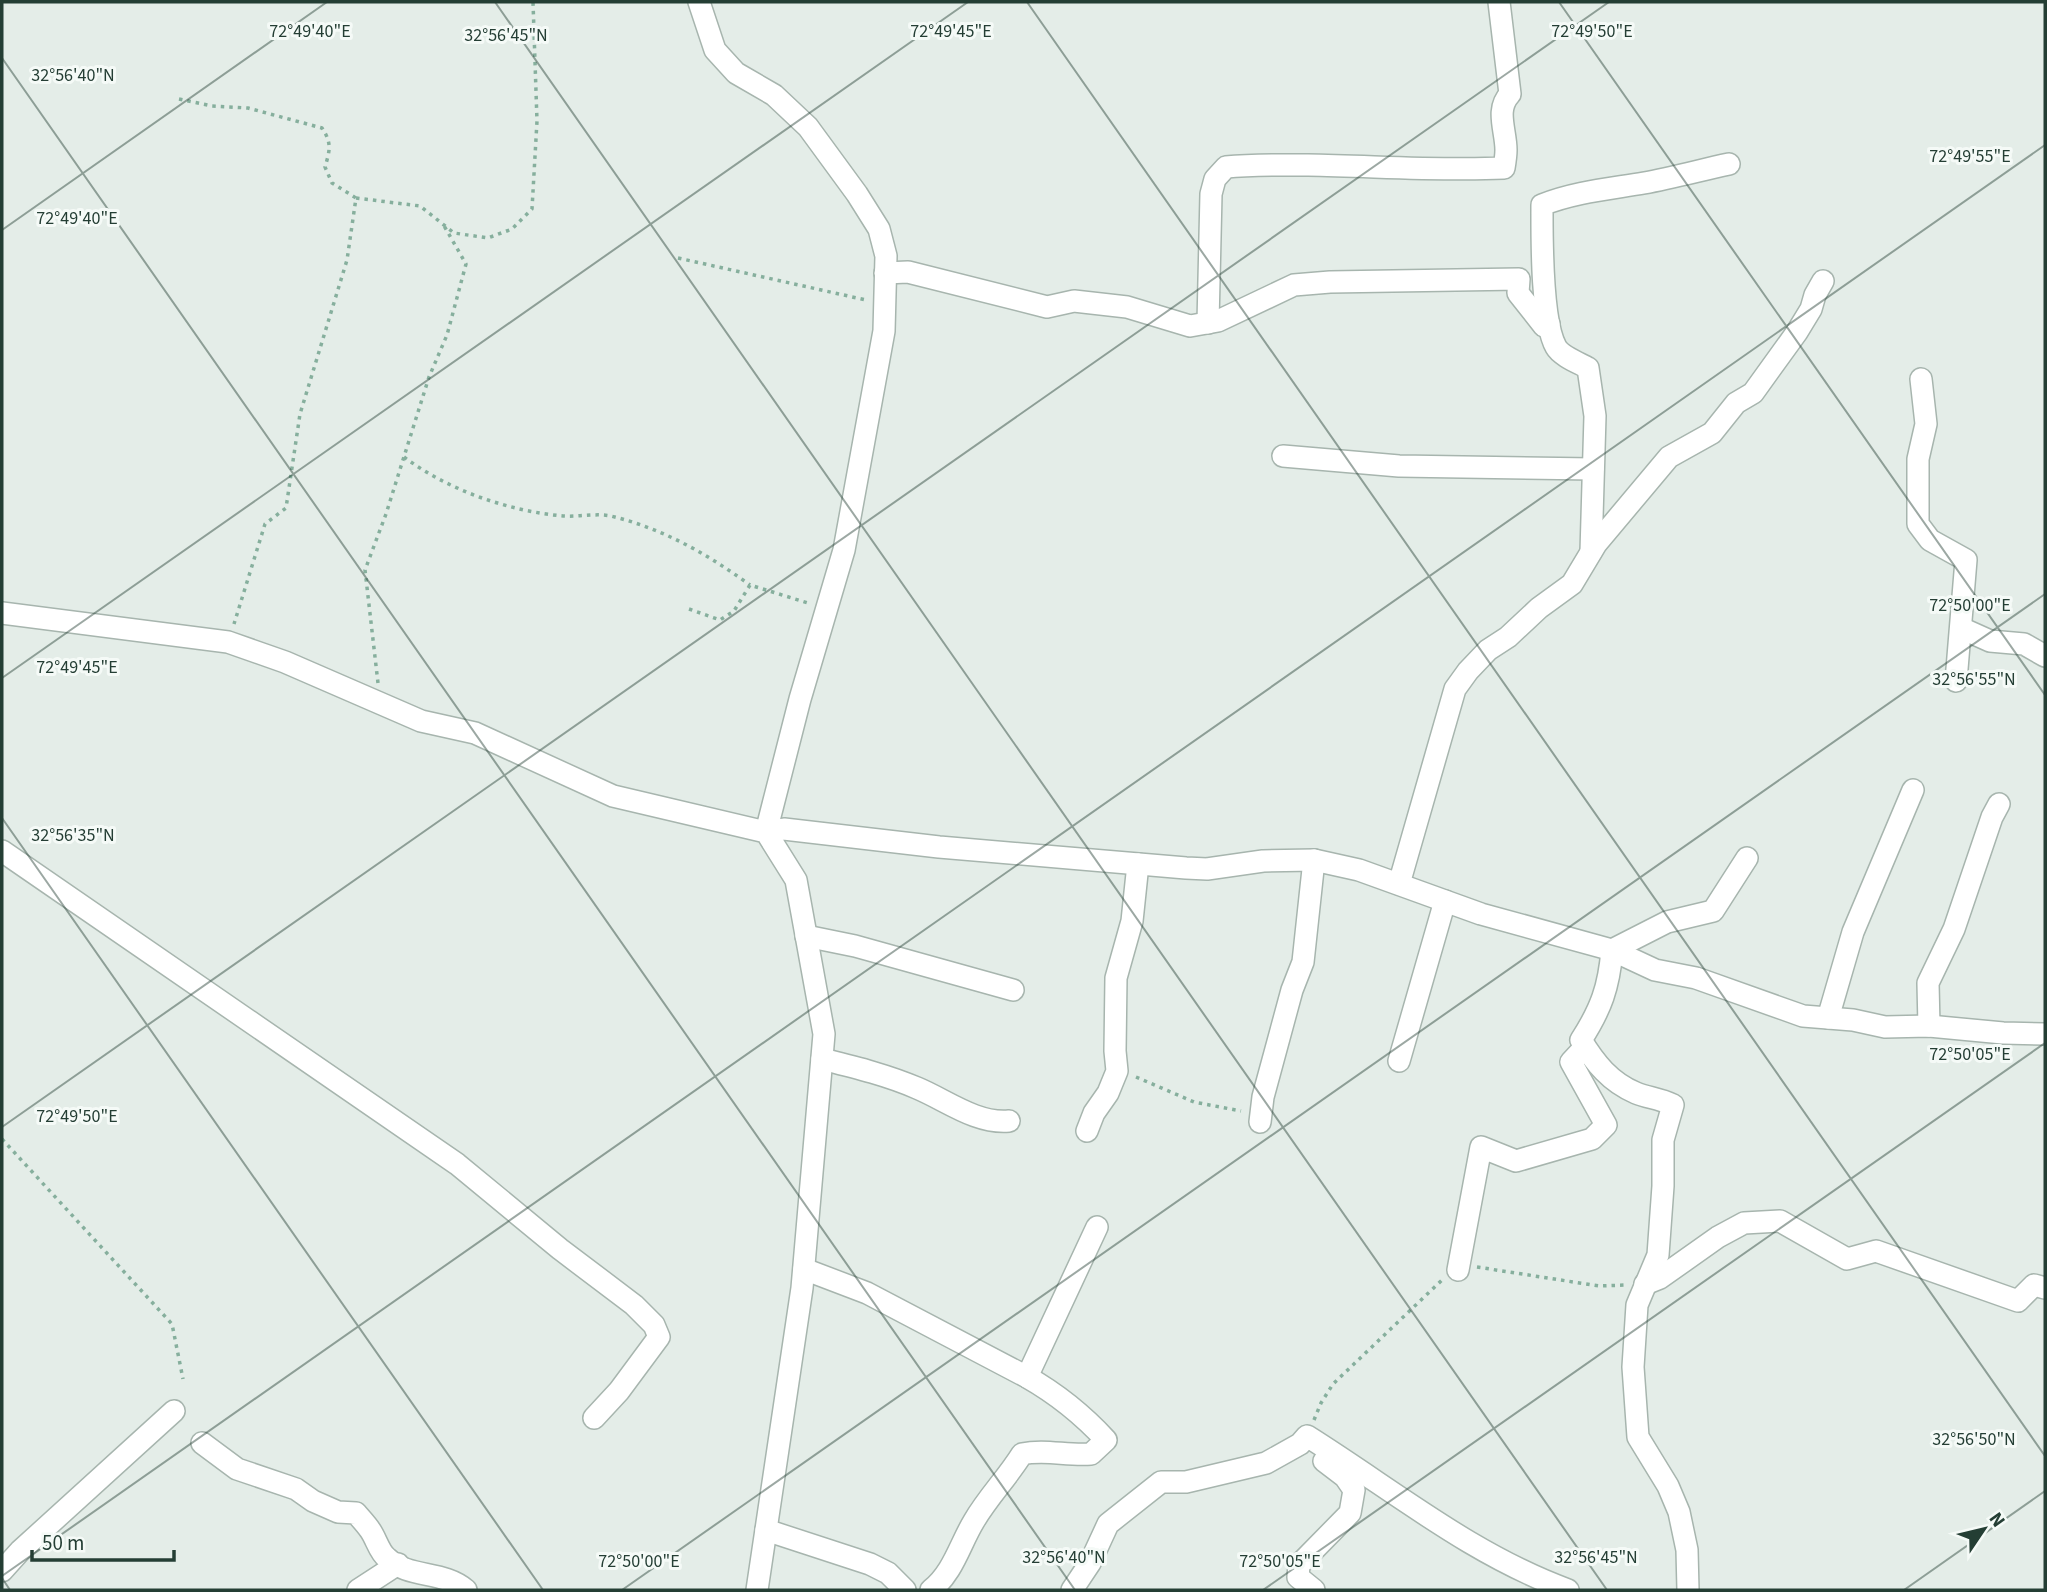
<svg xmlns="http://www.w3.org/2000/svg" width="2047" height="1592" font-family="'Source Sans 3',sans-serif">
	<rect width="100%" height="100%" fill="#e4ede8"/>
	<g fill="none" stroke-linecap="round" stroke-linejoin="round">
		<defs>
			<g id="minor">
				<polyline points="699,2 715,50 736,73 774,95 808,127 857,194 879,229 886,256 884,331 844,550 800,699 766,832 784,829 939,847 1186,868 1207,869 1263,861 1314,860 1359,870 1481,914 1612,950 1655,970 1696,978 1803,1016 1853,1020 1885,1027 1929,1026 2003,1033 2045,1034"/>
				<polyline points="885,273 908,272 1047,307 1074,301 1127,307 1190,326 1218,321 1294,285 1330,282 1519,279 1518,293 1544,326 1549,324"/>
				<path d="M 1208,323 L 1211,194 L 1215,179 L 1226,167 C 1254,164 1281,165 1308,165 C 1374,166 1439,171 1504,168 C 1505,162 1506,156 1506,150 C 1506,130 1495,110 1510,94 L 1499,2"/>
				<polyline points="1921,379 1926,424 1918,459 1918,524 1930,540 1966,560 1956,681"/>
				<polyline points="1283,456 1399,466 1593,469"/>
				<path d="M 1591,552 L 1595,416 L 1588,368 C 1579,363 1561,356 1556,347 C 1541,320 1542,237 1542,205 C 1575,192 1609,189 1644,183 C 1672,178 1701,170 1729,164"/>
				<polyline points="2,613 228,642 285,662 421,721 475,733 613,796 766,832 796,880 824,1034 802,1288 757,1590"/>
				<polyline points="1961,628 1990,641 2024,644 2045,656"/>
				<polyline points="2,851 457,1164 560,1249 634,1305 654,1325 659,1337 619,1391 594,1418"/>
				<polyline points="1399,884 1455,689 1468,671 1488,650 1508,637 1539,608 1572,584 1596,544 1669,457 1712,433 1736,403 1753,393 1797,332 1811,309 1815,295 1823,281"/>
				<polyline points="806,936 855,946 1013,990"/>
				<polyline points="1828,1018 1853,932 1913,790"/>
				<polyline points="1929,1026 1928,983 1954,929 1992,817 1999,804"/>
				<path d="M 822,1059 C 854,1067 887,1075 917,1088 C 946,1100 976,1124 1009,1121"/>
				<polyline points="1399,1061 1445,901"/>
				<polyline points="1260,1122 1263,1097 1292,990 1303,962 1314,860"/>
				<polyline points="1087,1131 1094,1113 1108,1093 1117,1071 1115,1051 1116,978 1132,921 1138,864"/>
				<path d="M 804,1269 L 867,1293 L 1027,1377 C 1057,1394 1082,1414 1106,1440 L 1091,1454 C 1067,1456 1045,1449 1022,1454 C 1007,1478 988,1497 974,1521 C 960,1544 953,1573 931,1590"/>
				<polyline points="1458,1270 1481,1147 1516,1161 1592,1139 1606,1125 1571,1062 1585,1047"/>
				<polyline points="1645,1284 1660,1278 1718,1237 1744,1223 1780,1221 1847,1259 1876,1251 2018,1301 2034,1285 2045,1288"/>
				<polyline points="1027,1377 1097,1227"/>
				<path d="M 202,1443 L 237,1469 L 296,1489 L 313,1501 L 338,1512 L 356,1513 C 361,1519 366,1524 370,1530 C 376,1538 379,1552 387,1558 C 409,1579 443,1570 466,1590"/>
				<polyline points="766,1530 870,1564 888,1573 905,1590"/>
				<polyline points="2,1571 20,1551 174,1411"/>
				<polyline points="358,1590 398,1564"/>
				<path d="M 1072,1590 L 1090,1563 L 1108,1524 L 1161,1482 L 1186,1482 L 1266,1463 L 1300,1444 L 1307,1436 C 1393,1490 1472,1555 1568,1590"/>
				<polyline points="1314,1590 1298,1577 1299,1565 1350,1513 1354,1490 1345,1477 1324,1461"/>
				<path d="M 1688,1590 L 1687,1550 L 1679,1512 L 1668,1486 L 1638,1437 L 1633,1367 L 1637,1305 L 1658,1255 L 1663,1186 L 1663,1140 L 1673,1105 C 1659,1098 1648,1098 1636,1093 C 1610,1082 1595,1063 1581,1040 C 1601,1009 1609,987 1612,950 L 1667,922 L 1713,911 L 1747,858"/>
			</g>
		</defs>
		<use href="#minor" stroke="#a7b5ae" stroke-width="24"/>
		<g stroke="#86af9d" stroke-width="3.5" stroke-dasharray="3.5 5" stroke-linecap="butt">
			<path d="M 179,99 L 212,106 L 248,108 L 322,128 C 332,143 330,150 325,167 L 332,183 L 356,198 L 347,260 L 300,414 L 286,508 L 265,524 L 234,624"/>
			<polyline points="356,198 420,206 454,233 488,238 512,229 532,209 537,121 533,2"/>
			<polyline points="678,258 866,300"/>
			<path d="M 404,457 C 448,490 508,511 563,516 C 579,517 596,513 611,516 C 664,529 707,554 750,585"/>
			<polyline points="689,609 720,620 734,611 750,585 808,603"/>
			<polyline points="378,683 365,570 386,514 429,377 447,335 466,264 443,224"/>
			<polyline points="1136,1077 1194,1102 1241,1111"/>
			<polyline points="2,1139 172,1324 183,1379"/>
			<polyline points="1477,1267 1599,1286 1625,1285"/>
			<polyline points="1314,1420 1321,1403 1333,1384 1442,1280"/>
		</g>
		<use href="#minor" stroke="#fff" stroke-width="21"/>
	</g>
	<path fill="none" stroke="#243e34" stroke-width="2" stroke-opacity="0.45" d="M 495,2 L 1607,1590M 1027,2 L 2045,1456M 1559,2 L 2045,695M 2,58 L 1075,1590M 2,230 L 327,2M 2,678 L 968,2M 2,818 L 543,1590M 2,1127 L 1609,2M 2,1576 L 2045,145M 2,1578 L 10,1590M 622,1590 L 2045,594M 1263,1590 L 2045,1043M 1904,1590 L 2045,1491"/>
	<g font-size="18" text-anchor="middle" fill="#243e34" stroke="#f5faf7" stroke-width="6" stroke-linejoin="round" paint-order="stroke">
		<text x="310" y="37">72°49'40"E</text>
		<text x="951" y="37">72°49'45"E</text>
		<text x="1592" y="37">72°49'50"E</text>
		<text x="506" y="41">32°56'45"N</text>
		<text x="73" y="81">32°56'40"N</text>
		<text x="1970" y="162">72°49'55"E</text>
		<text x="77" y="224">72°49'40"E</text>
		<text x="1970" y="611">72°50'00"E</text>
		<text x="77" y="673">72°49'45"E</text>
		<text x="1974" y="685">32°56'55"N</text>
		<text x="73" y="841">32°56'35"N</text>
		<text x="1970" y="1060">72°50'05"E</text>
		<text x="77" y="1122">72°49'50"E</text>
		<text x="1974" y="1445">32°56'50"N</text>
		<text x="1064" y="1563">32°56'40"N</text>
		<text x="1596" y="1563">32°56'45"N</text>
		<text x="639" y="1567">72°50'00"E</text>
		<text x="1280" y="1567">72°50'05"E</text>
	</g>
	<rect width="2047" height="1592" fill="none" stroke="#243e34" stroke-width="7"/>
	<g transform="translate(1984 1529) rotate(55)" stroke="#f5faf7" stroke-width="5" paint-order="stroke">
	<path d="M0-5L12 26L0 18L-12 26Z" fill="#243e34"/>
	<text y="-10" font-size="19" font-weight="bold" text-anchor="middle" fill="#243e34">N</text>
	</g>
	<path d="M32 1550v10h142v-10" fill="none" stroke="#243e34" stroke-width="3.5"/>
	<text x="42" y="1550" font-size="21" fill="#243e34" stroke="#f5faf7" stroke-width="5" paint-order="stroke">50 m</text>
</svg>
